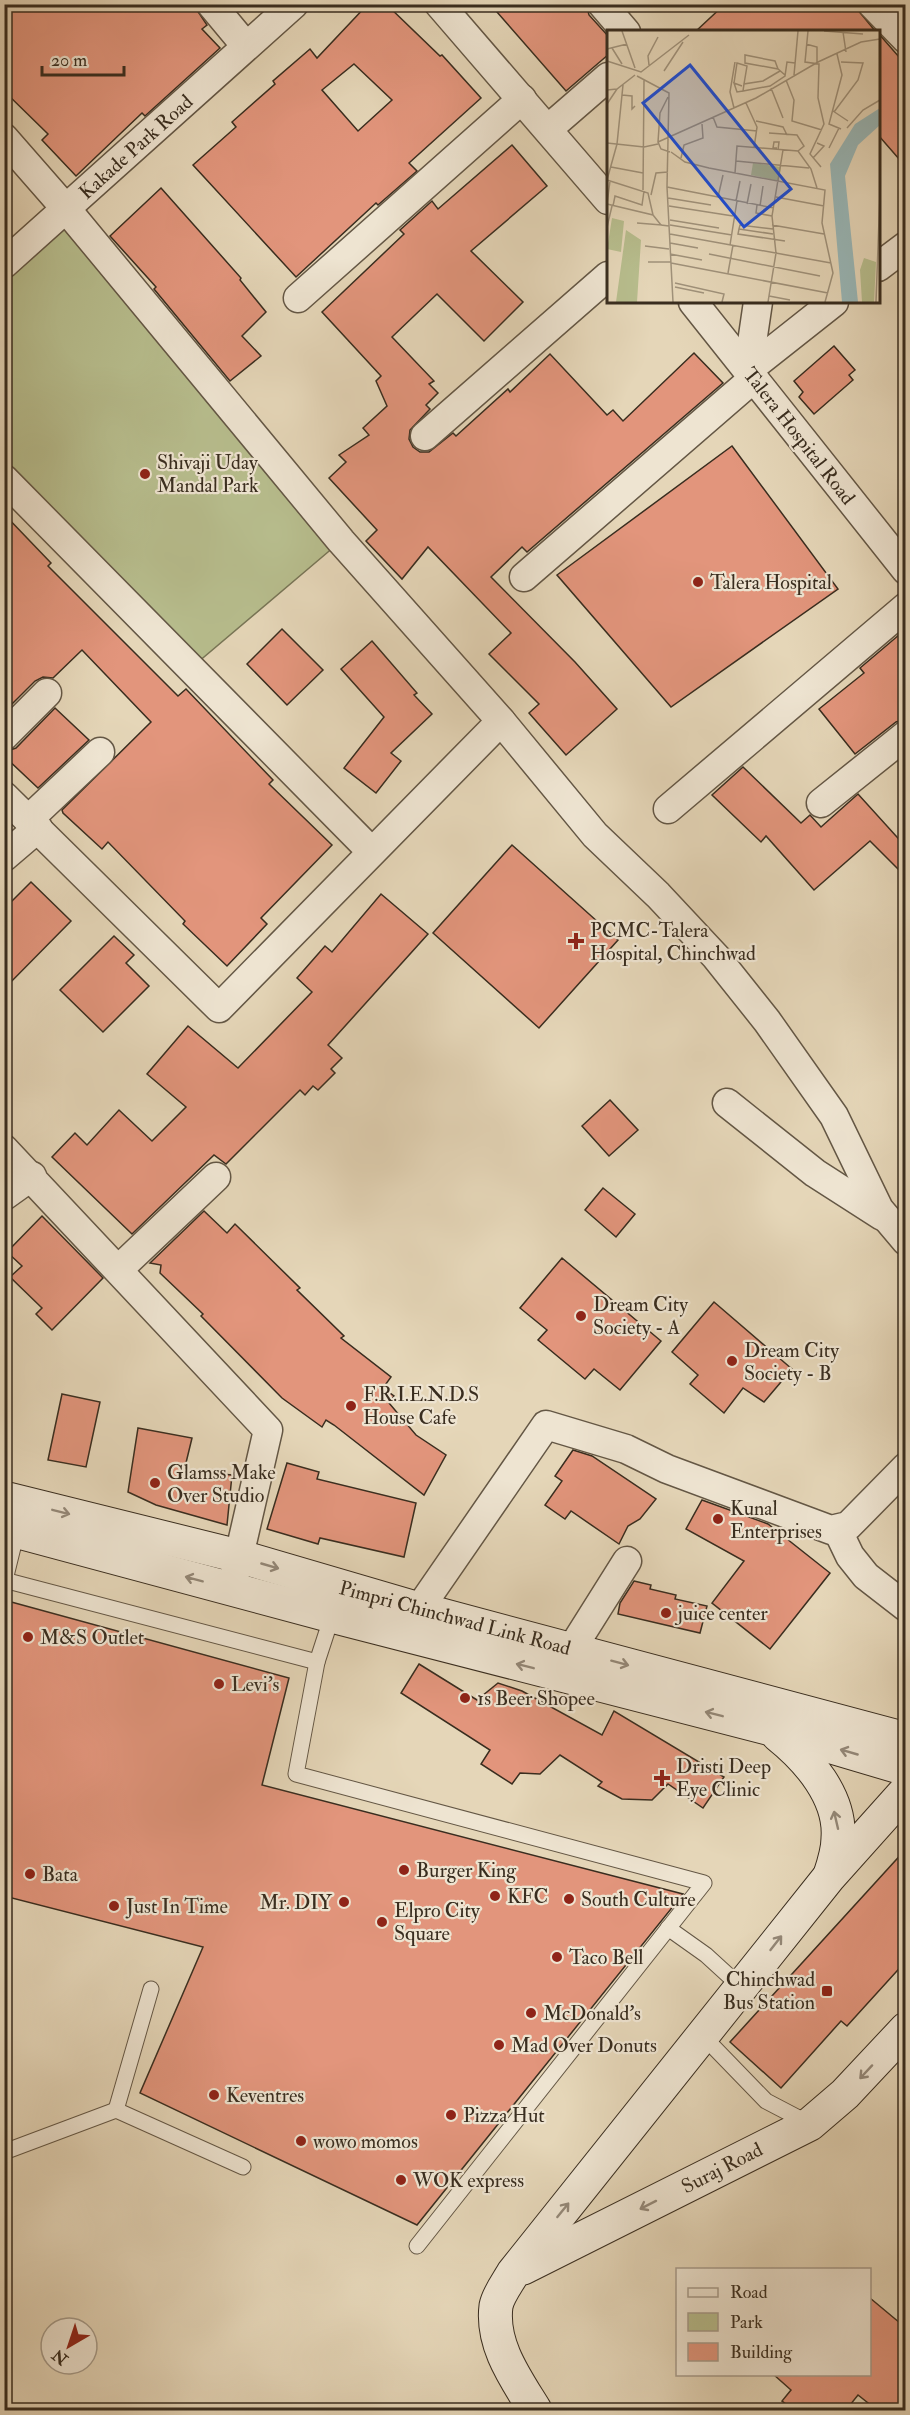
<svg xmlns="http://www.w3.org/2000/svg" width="910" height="2415" font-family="'IM FELL Double Pica',serif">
	<rect width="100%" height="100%" fill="#e5d6b8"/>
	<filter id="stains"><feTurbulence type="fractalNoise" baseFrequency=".00333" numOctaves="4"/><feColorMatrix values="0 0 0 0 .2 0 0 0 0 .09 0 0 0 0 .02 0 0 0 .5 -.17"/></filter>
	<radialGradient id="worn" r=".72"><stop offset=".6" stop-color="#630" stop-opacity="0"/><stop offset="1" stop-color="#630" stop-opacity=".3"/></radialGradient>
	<polygon fill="#b7bd8d" stroke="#787556" stroke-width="1.5" points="67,210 341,541 191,668 5,464 5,264"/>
	<g fill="#e2957c" stroke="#392d1f" stroke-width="1.5" fill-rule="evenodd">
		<polygon points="4,4 193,4 207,25 202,29 220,48 145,116 142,113 76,176 42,140 48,134 4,91"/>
		<path d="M 368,4 L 386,4 L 440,56 L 442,55 L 481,98 L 409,163 L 417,171 L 378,205 L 376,203 L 296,277 L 193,165 L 236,127 L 232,122 L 275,84 L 273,81 L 310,49 L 317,58 ZM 354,64 L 392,100 L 358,131 L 322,90 Z"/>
		<polygon points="490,4 586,4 589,15 609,37 609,54 566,91"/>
		<polygon points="725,4 853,4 876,32 695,32"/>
		<polygon points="879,34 906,65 906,167 879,136"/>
		<polygon points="512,145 547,186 471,251 523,302 484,341 437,294 392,337 434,381 429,384 438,393 426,405 430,409 410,430 409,439 413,447 420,452 429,452 453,433 456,436 508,389 510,392 550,354 607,415 613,410 623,421 694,353 723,383 527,552 522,547 491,577 575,662 617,709 566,755 529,713 539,704 489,654 511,633 428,547 402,579 366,541 377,530 329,478 346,462 339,455 369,435 363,428 387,406 376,381 381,376 322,312 404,234 400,230 432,201 438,209"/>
		<polygon points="161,188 241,278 240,280 266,312 242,336 261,356 230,381 154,289 156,287 110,236"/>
		<polygon points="834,346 855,370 849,375 853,380 814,414 799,397 803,392 794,381"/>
		<polygon points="732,446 838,589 671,707 557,575"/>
		<polygon points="4,514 51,563 48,566 178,696 186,689 273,780 269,784 332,845 261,918 267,924 227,966 183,924 185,921 108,842 102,849 63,813 62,810 151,722 82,650 53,678 43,677 35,681 4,712"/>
		<polygon points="282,629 323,670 287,705 247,664"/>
		<polygon points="906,629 906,719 896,722 855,754 819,709 864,673 860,668"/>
		<polygon points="372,641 417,693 414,695 432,714 391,753 401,761 376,793 344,768 384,717 341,669"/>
		<polygon points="55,708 89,740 38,788 4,756 4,752 16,748"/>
		<polygon points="743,767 801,823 810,815 821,827 858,794 906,847 906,877 870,841 814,890 766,836 761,842 712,795"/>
		<polygon points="512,845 618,940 539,1028 433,933"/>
		<polygon points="31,882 71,921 4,989 4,909"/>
		<polygon points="381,894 428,934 328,1045 342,1058 331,1069 335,1073 318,1090 313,1086 305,1095 300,1090 226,1164 214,1155 132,1234 52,1157 75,1133 87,1145 119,1110 152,1141 186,1107 147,1074 188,1026 238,1068 312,992 297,978 325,946 332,952"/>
		<polygon points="114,936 134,955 126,963 149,986 103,1032 60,990"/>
		<polygon points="610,1100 638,1130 609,1156 582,1126"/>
		<polygon points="603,1188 635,1214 616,1237 585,1210"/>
		<polygon points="204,1211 227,1233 235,1224 300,1288 297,1290 344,1336 341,1338 391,1377 383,1388 394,1396 389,1403 416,1435 446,1455 424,1495 334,1425 326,1420 322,1427 282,1398 201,1316 203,1314 160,1273 161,1265 150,1263"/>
		<polygon points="42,1216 103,1278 52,1330 36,1314 42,1308 10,1277 22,1266 7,1252"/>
		<polygon points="562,1258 661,1341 620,1390 594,1369 585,1379 538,1340 547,1330 520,1308"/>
		<polygon points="714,1302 792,1369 764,1402 743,1388 724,1413 690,1384 698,1375 672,1352"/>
		<polygon points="62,1394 100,1402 86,1467 48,1460"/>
		<polygon points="138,1428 192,1438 184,1471 232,1475 227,1525 156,1505 128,1492"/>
		<polygon points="573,1450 592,1456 656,1499 640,1519 628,1526 619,1544 571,1511 565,1519 545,1505 562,1481 555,1476"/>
		<polygon points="287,1463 319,1472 317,1479 416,1503 404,1557 320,1538 318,1544 267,1529"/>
		<polygon points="702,1500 768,1524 830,1573 770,1649 712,1603 744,1561 686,1529"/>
		<polygon points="634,1581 651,1585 650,1589 676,1595 675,1599 707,1606 700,1633 618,1614 620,1603"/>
		<polygon points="4,1600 289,1678 262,1785 683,1894 417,2225 140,2093 203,1947 4,1896"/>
		<polygon points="419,1664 477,1700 498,1683 522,1691 602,1735 614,1711 724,1777 703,1808 668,1784 652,1800 622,1799 598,1786 602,1782 560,1755 540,1774 520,1773 512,1784 481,1764 490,1750 401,1693"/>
		<polygon points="906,1849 906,1961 847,2026 841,2021 781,2088 730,2042"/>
		<polygon points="870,2298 906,2328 906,2410 877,2410 858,2395 846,2410 794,2410 782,2401 791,2390 773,2374 870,2374"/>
	</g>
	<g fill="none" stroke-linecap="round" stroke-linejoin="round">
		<defs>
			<g id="service">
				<polyline points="4,1580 317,1662 332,1616"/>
				<polyline points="5,1580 17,1531"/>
				<polyline points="317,1662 296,1774 704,1883 417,2246"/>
				<polyline points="668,1928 706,1955 741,1987"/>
				<polyline points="703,2036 766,2101 810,2124"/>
				<polyline points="116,2110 151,1989"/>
				<polyline points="4,2152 116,2110 243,2167"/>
			</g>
			<g id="minor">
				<polyline points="211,4 246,46"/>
				<polyline points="439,4 608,200"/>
				<polyline points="602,4 626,32"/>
				<polyline points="872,4 906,39"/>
				<polyline points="548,129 608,77"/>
				<polyline points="4,138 67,210 341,541 501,721 595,835 658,895 716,957 767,1021 834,1116 879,1209 906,1241"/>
				<polyline points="4,264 294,4"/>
				<polyline points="878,267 906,246"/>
				<polyline points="298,298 522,99"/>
				<polyline points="693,302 906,570"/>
				<polyline points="748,370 834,302"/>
				<polyline points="748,370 758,302"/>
				<polyline points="425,436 608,276"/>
				<polyline points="4,479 371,851"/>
				<polyline points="524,577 754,378"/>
				<polyline points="4,736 47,693"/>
				<polyline points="4,796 219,1008 501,721"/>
				<polyline points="821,803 906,735"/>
				<polyline points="668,809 906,607"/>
				<polyline points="28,820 100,752"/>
				<polyline points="4,857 38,828"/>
				<polyline points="727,1103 815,1173 882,1216"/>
				<polyline points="4,1149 268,1430 234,1578"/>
				<polyline points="4,1196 32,1176"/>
				<polyline points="119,1269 216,1177"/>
				<polyline points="837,1529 850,1556 866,1576 906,1607"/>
				<polyline points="419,1609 546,1425 626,1449 667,1469 831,1530 848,1526 906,1467"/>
				<polyline points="571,1650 627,1561"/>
			</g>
			<g id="secondary">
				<polyline points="4,1498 238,1556 419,1609 906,1739"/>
				<polyline points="4,1528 332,1616 771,1729 906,1769"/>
				<path d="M 778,1735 C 808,1759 841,1797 838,1838 C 838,1851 834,1863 830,1875"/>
				<polyline points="523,2268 810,2124 845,2094 906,2029"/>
				<path d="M 535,2410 C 516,2379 491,2345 496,2306 C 498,2295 508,2282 513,2273 L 829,1877 L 906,1791"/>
			</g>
		</defs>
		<use href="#service" stroke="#645745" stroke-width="17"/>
		<use href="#minor" stroke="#645745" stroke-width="31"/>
		<use href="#secondary" stroke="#392d1f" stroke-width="35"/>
		<use href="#service" stroke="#eee4d1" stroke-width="15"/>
		<use href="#minor" stroke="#eee4d1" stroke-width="28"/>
		<use href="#secondary" stroke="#eee4d1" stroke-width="33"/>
	</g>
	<defs><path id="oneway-shaft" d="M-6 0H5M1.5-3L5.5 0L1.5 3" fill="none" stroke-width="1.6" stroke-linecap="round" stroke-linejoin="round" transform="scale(1.5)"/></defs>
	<g stroke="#948878">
		<use href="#oneway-shaft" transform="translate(61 1512) rotate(14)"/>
		<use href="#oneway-shaft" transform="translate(270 1566) rotate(16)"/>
		<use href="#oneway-shaft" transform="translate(194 1579) rotate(-165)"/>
		<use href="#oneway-shaft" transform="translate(620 1663) rotate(15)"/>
		<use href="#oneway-shaft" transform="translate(525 1666) rotate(-166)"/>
		<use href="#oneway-shaft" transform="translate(714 1714) rotate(-166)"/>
		<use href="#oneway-shaft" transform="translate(849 1752) rotate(-164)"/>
		<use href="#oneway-shaft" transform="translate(836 1820) rotate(-103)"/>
		<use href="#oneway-shaft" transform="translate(776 1943) rotate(-52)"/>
		<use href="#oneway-shaft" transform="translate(866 2072) rotate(133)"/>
		<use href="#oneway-shaft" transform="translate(648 2205) rotate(153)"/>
		<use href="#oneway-shaft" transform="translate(563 2210) rotate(-51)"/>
	</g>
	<g fill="#8f2418" stroke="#eee4d1" stroke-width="2">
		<circle cx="145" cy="474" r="6"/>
		<circle cx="698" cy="582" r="6"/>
		<path d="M573 932h6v6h6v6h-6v6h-6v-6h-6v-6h6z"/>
		<circle cx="581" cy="1316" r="6"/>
		<circle cx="732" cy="1361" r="6"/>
		<circle cx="351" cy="1406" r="6"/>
		<circle cx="155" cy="1483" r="6"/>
		<circle cx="718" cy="1519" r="6"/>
		<circle cx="666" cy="1613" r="6"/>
		<circle cx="28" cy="1637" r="6"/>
		<circle cx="219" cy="1684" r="6"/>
		<circle cx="465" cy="1698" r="6"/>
		<path d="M659 1769h6v6h6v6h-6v6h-6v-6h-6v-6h6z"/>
		<circle cx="404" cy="1870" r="6"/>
		<circle cx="30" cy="1874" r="6"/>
		<circle cx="495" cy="1896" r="6"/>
		<circle cx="569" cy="1899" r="6"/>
		<circle cx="344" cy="1902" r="6"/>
		<circle cx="114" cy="1906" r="6"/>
		<circle cx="382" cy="1922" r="6"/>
		<circle cx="557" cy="1957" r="6"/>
		<rect x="821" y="1985" width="12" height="12" rx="3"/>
		<circle cx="531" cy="2013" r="6"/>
		<circle cx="499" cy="2045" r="6"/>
		<circle cx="214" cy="2095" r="6"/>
		<circle cx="451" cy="2115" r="6"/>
		<circle cx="301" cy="2141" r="6"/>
		<circle cx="401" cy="2180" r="6"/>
	</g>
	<g text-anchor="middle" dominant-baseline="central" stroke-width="4.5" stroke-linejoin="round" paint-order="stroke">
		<g font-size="20" fill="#392d1f" stroke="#eee4d1">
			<text transform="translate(136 147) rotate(-42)">Kakade Park Road</text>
			<text transform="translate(799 436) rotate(52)">Talera Hospital Road</text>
			<text transform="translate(455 1618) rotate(15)">Pimpri Chinchwad Link Road</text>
			<text transform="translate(722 2168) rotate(-27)">Suraj Road</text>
		</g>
		<g font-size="20" fill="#392d1f" stroke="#eee4d1" text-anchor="start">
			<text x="157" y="462">Shivaji Uday<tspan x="157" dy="23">Mandal Park</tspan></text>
			<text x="710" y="582">Talera Hospital</text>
			<text x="590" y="930">PCMC-Talera<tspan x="590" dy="23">Hospital, Chinchwad</tspan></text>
			<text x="593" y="1304">Dream City<tspan x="593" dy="23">Society - A</tspan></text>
			<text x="744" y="1350">Dream City<tspan x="744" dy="23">Society - B</tspan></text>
			<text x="363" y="1394">F.R.I.E.N.D.S<tspan x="363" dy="23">House Cafe</tspan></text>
			<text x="167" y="1472">Glamss Make<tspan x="167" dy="23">Over Studio</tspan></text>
			<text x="730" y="1508">Kunal<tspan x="730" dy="23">Enterprises</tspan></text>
			<text x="678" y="1613">juice center</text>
			<text x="40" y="1637">M&amp;S Outlet</text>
			<text x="231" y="1684">Levi's</text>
			<text x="477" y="1698">1s Beer Shopee</text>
			<text x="676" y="1766">Dristi Deep<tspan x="676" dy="23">Eye Clinic</tspan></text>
			<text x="416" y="1870">Burger King</text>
			<text x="42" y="1874">Bata</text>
			<text x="507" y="1896">KFC</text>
			<text x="581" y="1899">South Culture</text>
			<text x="332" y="1902" text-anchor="end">Mr. DIY</text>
			<text x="126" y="1906">Just In Time</text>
			<text x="394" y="1910">Elpro City<tspan x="394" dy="23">Square</tspan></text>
			<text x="569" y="1957">Taco Bell</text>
			<text x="815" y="1979" text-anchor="end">Chinchwad<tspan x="815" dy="23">Bus Station</tspan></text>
			<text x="543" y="2013">McDonald's</text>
			<text x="511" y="2045">Mad Over Donuts</text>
			<text x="226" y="2095">Keventres</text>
			<text x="463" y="2115">Pizza Hut</text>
			<text x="313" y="2141">wowo momos</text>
			<text x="413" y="2180">WOK express</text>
		</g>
	</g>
	<g transform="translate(607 30)">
		<rect width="273" height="273" fill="#e5d6b8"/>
		<path d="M 146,133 L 174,137 L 172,151 L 144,145 ZM 5,188 L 17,191 L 14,222 L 0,219 ZM 19,200 L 34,210 L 30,272 L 9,272 ZM 257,228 L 269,232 L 267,272 L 255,272 L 253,240 Z" fill="#b7bd8d"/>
		<path d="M 273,78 L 273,95 L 251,115 L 238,146 L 251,272 L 235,272 L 223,134 L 248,94 Z" fill="#99b7b7"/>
		<path fill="none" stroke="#a0927b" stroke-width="1.5" d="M 15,1 L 28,38M 201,1 L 198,32 L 212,34 L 211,68 L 217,94 L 203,124 L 214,137M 217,1 L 256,4M 236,2 L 239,22M 199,14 L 210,17 L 210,32M 5,18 L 15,34M 0,19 L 20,14M 230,24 L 235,45 L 222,94 L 234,99M 0,31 L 34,42 L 82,5M 42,35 L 41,26 L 51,7M 171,39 L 168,31 L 138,25 L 138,33 L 171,39 L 178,45M 57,41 L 76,12M 173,41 L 156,51 L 137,54 L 136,61 L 163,56 L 178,46 L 180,32 L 188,33M 187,45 L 191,1M 30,46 L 62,63 L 60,157 L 66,272M 179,50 L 187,70 L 185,91 L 215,100M 127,53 L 130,33 L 140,36 L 137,54M 135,56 L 127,53 L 130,62 L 136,61M 164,58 L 176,88M 0,60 L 10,59 L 28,45M 15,65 L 25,66 L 25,79 L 28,76M 61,67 L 53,83 L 51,112 L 54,119 L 63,122M 139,73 L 150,97 L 147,118M 0,74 L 10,59M 127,78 L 123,62 L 128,32M 226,81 L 241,91M 227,82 L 251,50 L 256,33 L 234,32M 106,87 L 110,97 L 150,101M 149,91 L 176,97 L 180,105M 240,98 L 256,80 L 273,70M 162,103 L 190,105 L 197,116 L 191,121M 51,112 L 149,68 L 211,32 L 254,12 L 273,9M 0,113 L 37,117 L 51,114M 170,118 L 166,118 L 167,112 L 172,112 L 171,120M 222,118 L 232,98M 64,122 L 78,132 L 102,138 L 218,160 L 215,193 L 226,243 L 218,272M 74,128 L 77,115 L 96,108 L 95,94M 206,128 L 217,116 L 210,113M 129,131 L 202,138M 4,137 L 36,143M 128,143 L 130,116 L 191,121 L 204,139 L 210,158M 0,150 L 10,114 L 16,55M 0,150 L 41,163 L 46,185M 60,157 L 167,178M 36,160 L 37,50M 44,165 L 49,143 L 61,142M 111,167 L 116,145M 169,167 L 217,176M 61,168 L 104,175M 129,171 L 133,151M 0,174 L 46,185 L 54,195 L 62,196M 0,174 L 3,151M 140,174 L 144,154M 150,175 L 149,183 L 165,186M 6,176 L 8,166 L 35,175 L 37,161M 62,176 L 126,186M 153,176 L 156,156M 63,190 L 112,198M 30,193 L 55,195M 63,195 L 125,205M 165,195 L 217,204M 0,197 L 5,176M 132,199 L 131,204 L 178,211M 132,199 L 133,195 L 166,199M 132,199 L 166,204M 63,204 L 224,233M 63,213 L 91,218M 123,215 L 130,171M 38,216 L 62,219M 63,224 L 95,230M 102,224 L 213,246M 41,232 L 64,232M 64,233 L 221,263M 121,243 L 126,215M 68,253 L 117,264 L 115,272M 68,257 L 97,263M 162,266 L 183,270M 161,272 L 169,223 L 165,186 L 176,120M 269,272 L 273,162"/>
		<path fill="#1d4ed8" fill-opacity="0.15" stroke="#1d4ed8" stroke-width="3" d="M 83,35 L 184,159 L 137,197 L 36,73 Z"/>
		<rect width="273" height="273" fill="none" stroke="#392d1f" stroke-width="3"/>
	</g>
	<rect width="910" height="2415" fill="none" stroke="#e5d6b8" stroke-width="24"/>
	<rect x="6" y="6" width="898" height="2403" fill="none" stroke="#392d1f" stroke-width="3"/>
	<rect x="12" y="12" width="886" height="2391" fill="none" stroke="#392d1f" stroke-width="1.5"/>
	<rect x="676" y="2268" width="195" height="108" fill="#eee4d1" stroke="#a69b8a" stroke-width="1.5"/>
	<rect x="688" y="2288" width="30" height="9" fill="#eee4d1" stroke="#a69b8a" stroke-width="1.5"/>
	<text x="730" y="2298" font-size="18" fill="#392d1f">Road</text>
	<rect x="688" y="2313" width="30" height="18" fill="#b7bd8d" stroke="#a69b8a" stroke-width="1.5"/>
	<text x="730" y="2328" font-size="18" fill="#392d1f">Park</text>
	<rect x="688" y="2343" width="30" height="18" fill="#e2957c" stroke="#a69b8a" stroke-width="1.5"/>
	<text x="730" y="2358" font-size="18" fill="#392d1f">Building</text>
	<g transform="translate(69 2346) rotate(219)"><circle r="28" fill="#eee4d1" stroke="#a69b8a" stroke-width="1.5"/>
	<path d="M0-4.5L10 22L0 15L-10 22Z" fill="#8f2418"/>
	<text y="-9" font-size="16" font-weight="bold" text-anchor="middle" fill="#392d1f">N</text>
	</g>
	<path d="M42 66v9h82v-9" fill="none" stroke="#392d1f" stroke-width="3"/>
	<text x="51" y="66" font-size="18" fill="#392d1f" stroke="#eee4d1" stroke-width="4.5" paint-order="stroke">20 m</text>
	<rect width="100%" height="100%" filter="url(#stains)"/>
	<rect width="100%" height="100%" fill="url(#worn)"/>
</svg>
